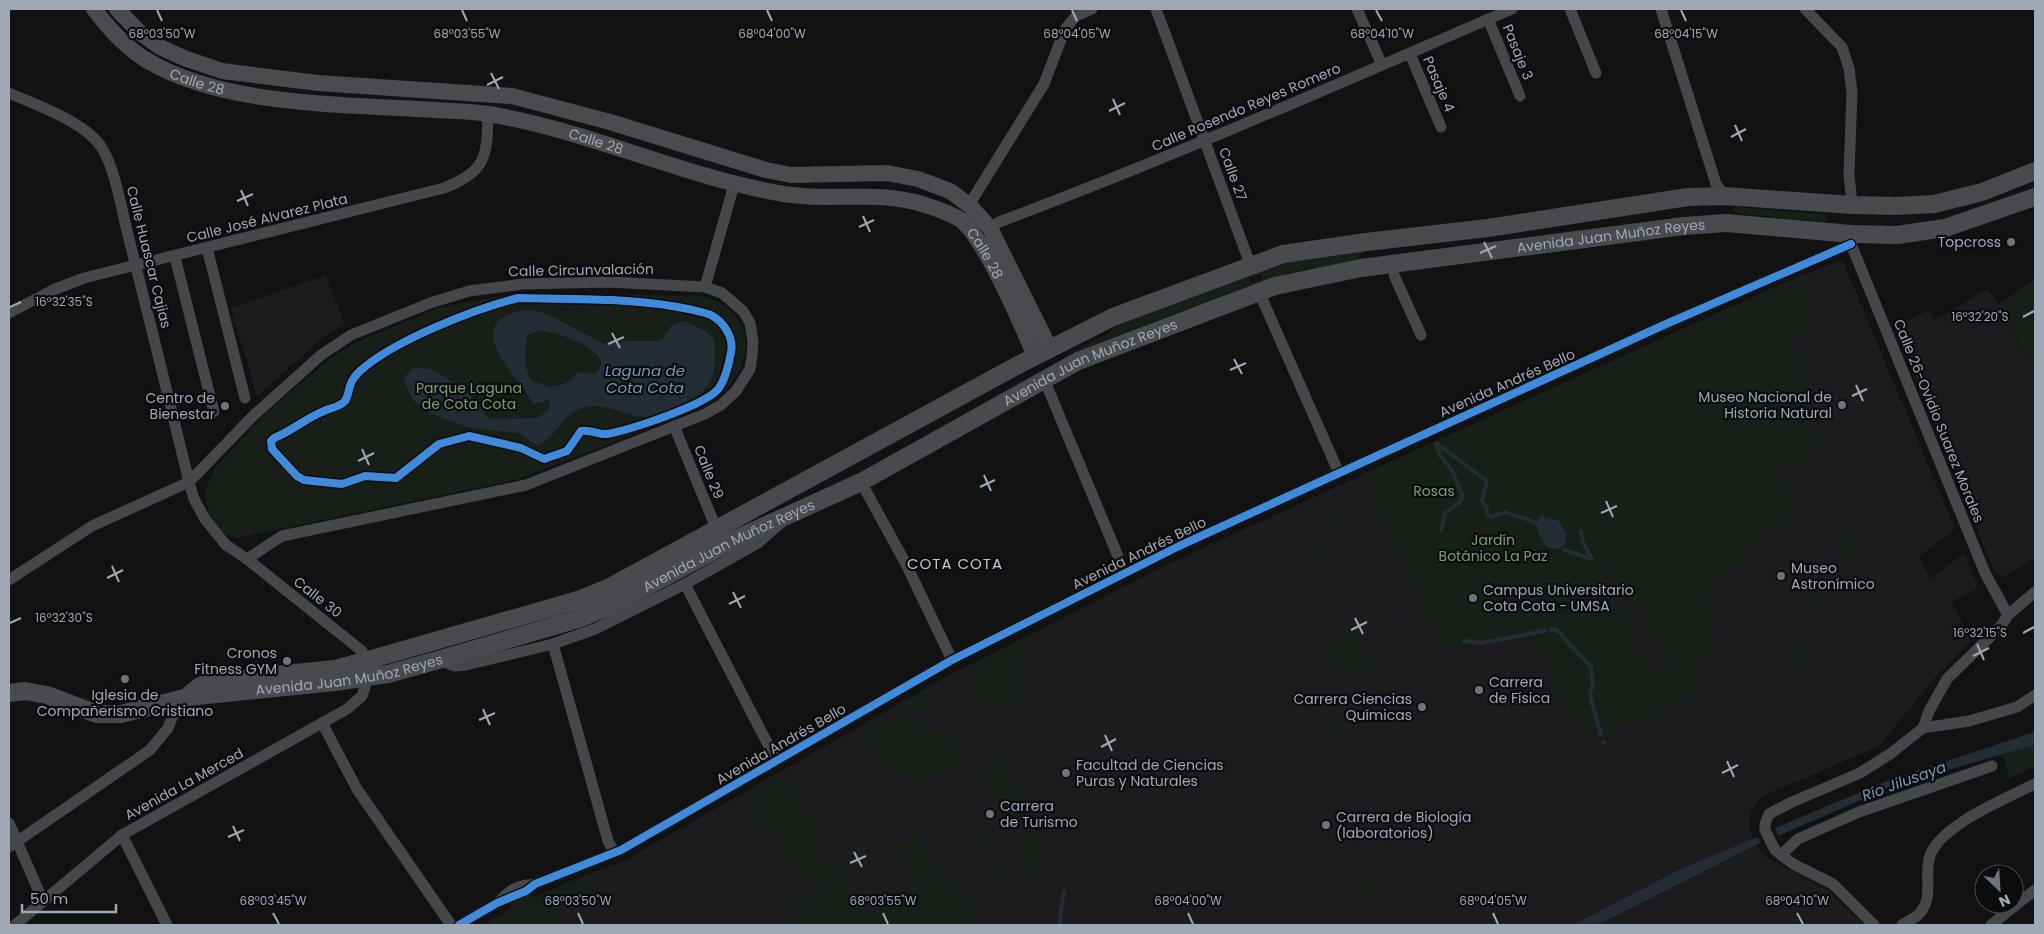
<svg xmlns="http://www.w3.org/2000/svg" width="2044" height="934" font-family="Poppins,sans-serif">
	<rect width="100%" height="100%" fill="#121212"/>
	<g fill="#1c1c1e">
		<polygon points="1842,259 1955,529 1919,557 1930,579 1964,553 1978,588 1952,601 1971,641 1938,674 1879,746 1768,794 1758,801 1751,812 1749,823 1753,839 1756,845 1766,857 1828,890 1865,925 482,925 516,906 577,878 624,861 948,676 1170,563 1759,294"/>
		<polygon points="326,275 344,323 316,343 257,397 231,308"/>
		<polygon points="1987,289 1999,304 1996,311 2035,366 2035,558 2002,577 1996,573 1990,561 1895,326 1930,310 1935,320"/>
	</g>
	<g fill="#181f19" fill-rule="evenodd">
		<polygon points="1735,207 1824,214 1827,218 1823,222 1735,213 1733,210"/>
		<polygon points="1364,251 1358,256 1358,260 1286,274 1263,281 1261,275 1254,277 1252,274 1294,260"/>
		<path d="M 1806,273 L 1808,303 L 1806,313 L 1810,325 L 1792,341 L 1803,365 L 1806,382 L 1800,391 L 1824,446 L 1817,456 L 1776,473 L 1788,489 L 1787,496 L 1795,506 L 1798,516 C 1785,533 1770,518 1761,532 L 1763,542 L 1760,546 L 1753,547 L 1747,543 L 1744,546 L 1745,550 L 1751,553 L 1748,565 C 1744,566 1740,566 1736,567 C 1722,572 1712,586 1707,600 C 1713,614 1711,630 1719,642 C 1715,654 1703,652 1697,661 L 1704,680 L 1693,698 L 1688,700 L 1679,693 L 1681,704 L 1602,736 L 1582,741 L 1532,635 L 1473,647 L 1463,646 L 1448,651 L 1442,648 L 1436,642 L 1363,474 ZM 1607,562 L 1671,667 L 1653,676 L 1601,565 Z"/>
		<polygon points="1248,275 1251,283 1258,280 1259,282 1066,355 1104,336 1123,322"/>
		<polygon points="2035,278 2035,366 1996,311 1999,304"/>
		<path d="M 519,293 L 700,296 C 707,299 716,300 722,304 C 766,334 742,383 706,406 L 516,480 L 236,538 L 225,534 L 211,517 L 204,494 L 215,468 L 264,415 L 327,361 L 350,345 L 441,307 Z"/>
		<polygon points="1330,499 1319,515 1307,514 1307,510"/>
		<path d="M 1335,507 L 1342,521 L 1335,540 L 1329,542 C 1326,534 1332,527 1325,519 Z"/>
		<polygon points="1356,507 1410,628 1407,630 1352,508"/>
		<polygon points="1855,527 1860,528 1862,532 1852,563 1842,567 1835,563 1838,534"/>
		<polygon points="1348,533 1372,586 1371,586 1357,576 1360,572 1353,565 1355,561 1351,560 1351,550 1342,546"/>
		<polygon points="1319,536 1323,544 1319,558 1322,559 1321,564 1327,569 1326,573 1330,575 1328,578 1332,580 1331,584 1334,585 1331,591 1308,541"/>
		<path d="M 1829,562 C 1835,578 1829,592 1816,603 L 1812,590 Z"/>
		<polygon points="1353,627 1371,668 1342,681 1323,640"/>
		<polygon points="1032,633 1032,641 1021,653 1019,688 1015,695 997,704 984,706 974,688 976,669 988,656"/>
		<path d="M 1797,644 L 1801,647 L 1807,660 L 1792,683 L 1789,679 C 1797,670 1789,655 1797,644 Z"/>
		<path d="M 945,678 L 944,688 L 942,684 L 937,684 L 934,688 L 936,692 L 930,693 L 931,714 L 950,713 L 957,720 L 960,729 C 939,715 916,709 891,708 Z"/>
		<polygon points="1445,678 1449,686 1447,692 1442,694 1440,689 1437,691 1433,684"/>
		<path d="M 1795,689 L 1799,692 C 1796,700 1790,703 1789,712 L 1786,715 L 1783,710 C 1783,702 1788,699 1794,695 Z"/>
		<polygon points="1389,690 1397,707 1377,715 1372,705 1369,706 1366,698"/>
		<polygon points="1340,714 1346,727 1330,734 1325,724"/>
		<path d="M 903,718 C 919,723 945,727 955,742 C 959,748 957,755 962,760 L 968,755 L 974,737 L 982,733 L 984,736 L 974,748 L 968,761 L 960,767 L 927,781 L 911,781 L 880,765 L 869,744 L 869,734 L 873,728 L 879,723 Z"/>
		<polygon points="2035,745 2035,766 2007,780 2008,769 2001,753"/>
		<polygon points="995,754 1000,756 1028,819 1011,827 983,768 984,763"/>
		<polygon points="980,769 989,786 974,793 974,791"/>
		<path d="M 774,775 L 780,777 L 785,787 L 795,785 L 799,787 L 804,809 L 821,837 L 820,855 L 840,868 L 849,878 L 868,914 L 928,888 L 952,882 L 964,892 L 969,905 L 981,902 L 979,893 L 981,898 L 985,897 L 978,906 L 971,906 L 973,910 L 969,925 L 797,925 C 797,914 787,904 790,893 L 797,891 L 809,904 L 816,903 L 824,891 L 825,886 L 822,883 L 807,881 L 799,874 L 790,871 L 781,857 L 786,839 L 778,829 L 760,829 L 752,814 L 758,799 L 758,790 L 766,779 Z"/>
		<circle cx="955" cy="788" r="7"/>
		<polygon points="968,819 973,821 975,827 956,830 955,825 961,825"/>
		<polygon points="1034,827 1051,865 1031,874 1034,880 1041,876 1039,881 1033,884 1016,846 1021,844 1018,835"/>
		<polygon points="986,829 994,846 983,851 980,830"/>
		<polygon points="920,832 942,879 916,891 894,844"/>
		<polygon points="995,850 1005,870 987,873 984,855"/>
		<polygon points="592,873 597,876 598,882 585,890 579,899 562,904 557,925 487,925 487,922 506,912 514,901 527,894 535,897"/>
		<polygon points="1368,879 1376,884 1378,890 1384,890 1385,900 1381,899 1380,894 1374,897 1370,891 1363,896 1357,895 1358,881"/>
		<polygon points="1011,883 1015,893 996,901 996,887 1000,896 1008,892 1005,885"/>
	</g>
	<g fill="#252d34" fill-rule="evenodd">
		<path d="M 526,310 L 541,312 L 555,318 L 604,344 L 627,341 L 658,341 L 663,338 L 671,326 L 684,321 C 692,325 709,331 713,339 C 716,344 715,352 715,358 C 714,390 701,394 675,408 C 667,412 655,417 646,417 C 627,417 606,402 587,407 C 559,413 560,436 537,446 L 519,433 L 470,428 L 432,414 L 414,401 L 404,382 L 406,375 L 413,368 L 431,369 L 462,388 L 474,399 L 489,419 L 538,418 L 549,408 L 550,402 L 548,400 L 534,404 C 517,376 456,321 526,310 ZM 540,330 C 553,331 622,352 595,374 L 579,372 L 564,384 L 551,387 L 532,381 C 523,370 524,348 528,335 Z"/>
		<path d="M 1541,516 L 1559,521 L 1567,535 L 1565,545 L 1557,549 L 1548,548 C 1541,537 1531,528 1541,516 Z"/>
		<polygon points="2035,732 2035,745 1895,785 1778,836 1775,828 1889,780"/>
		<polygon points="1758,837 1760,843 1597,925 1573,925 1681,869"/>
	</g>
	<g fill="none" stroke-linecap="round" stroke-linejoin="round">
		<g stroke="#252d34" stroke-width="4">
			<path d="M 1441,530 L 1445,513 L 1460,502 L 1463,496 L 1451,469 L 1440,456 L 1436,443 L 1487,481 L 1482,501 L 1487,509 L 1487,515 L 1492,517 L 1505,512 C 1516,517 1526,517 1537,524"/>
			<polyline points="1581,531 1583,542 1592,559 1582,556"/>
			<polyline points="1564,550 1580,555"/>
			<polyline points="1551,630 1555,629 1560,633"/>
			<polyline points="1562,636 1591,667 1593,683 1590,696 1601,735"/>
			<polyline points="1464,641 1482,643 1545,631"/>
			<polyline points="1603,742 1604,743"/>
			<polyline points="1061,910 1064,892"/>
			<polyline points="1060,925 1061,911"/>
		</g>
		<g stroke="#46474b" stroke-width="11">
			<polyline points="1156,9 1250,264"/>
			<polyline points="1357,9 1382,65"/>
			<polyline points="1570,9 1596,73"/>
			<polyline points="1661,9 1716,184 1725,196"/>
			<polyline points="1805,9 1842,47 1849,68 1852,93 1849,174 1852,205"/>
			<polyline points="1488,19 1520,96"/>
			<polyline points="1410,54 1441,127"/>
			<path d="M 9,93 C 36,105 86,122 102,148 C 115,168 122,212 128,235 C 149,317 169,400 189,482 L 194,499 L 205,519 L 226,545 L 247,559 L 362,651 L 365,661"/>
			<polyline points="969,205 1044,84 1065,29 1076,16 1092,9"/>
			<path d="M 990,228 L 999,222 C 1173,157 1342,82 1512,9"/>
			<polyline points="1851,237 1851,244 1985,573 2008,615"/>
			<polyline points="207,248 245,398"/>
			<polyline points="175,257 214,412"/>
			<polyline points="1394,275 1421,335"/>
			<polyline points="705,287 734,185"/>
			<polyline points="1259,292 1339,473"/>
			<path d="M 9,313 L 53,290 L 84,278 L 444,188 C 487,171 487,156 488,114"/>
			<polyline points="1044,379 1125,573"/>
			<polyline points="675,428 716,528"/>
			<polyline points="861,482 906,564 952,660"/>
			<polyline points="9,580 92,526 189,482 253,416 321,355 351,335 430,303 469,291 523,284 609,282 705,287 722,293 743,311 750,323 753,342 752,356 750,369 736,391 721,405 705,414 526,485 282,536 247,559"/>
			<polyline points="685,584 776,760"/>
			<polyline points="553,644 608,841 614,852"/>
			<polyline points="438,660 455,666 466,665 553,644 595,629 685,584 758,543 783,521"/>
			<polyline points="322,723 357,789 451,925"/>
			<polyline points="1923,728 1929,711 1947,679 2001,626 2008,615 2035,592"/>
			<polyline points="9,823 43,901"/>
			<polyline points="122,835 167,925"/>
			<polyline points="9,847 150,750 168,728 180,698"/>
			<polyline points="1781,855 1798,839 1859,812 1992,766"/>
			<path d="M 498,903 C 509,890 518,885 535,884"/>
			<polyline points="15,925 122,835 347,709 362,696 368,677"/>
			<polyline points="459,925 497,903 526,891 535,884 621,850 952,660 1179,546 1666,324 1851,244"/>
			<polyline points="1874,925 1833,884 1793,864 1775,850 1765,830 1765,824 1769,814 1792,802 1860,773 1890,754 1923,728 1969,721 2017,707 2035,695"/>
			<path d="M 1902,925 C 1907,921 1913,920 1918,915 C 1936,898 1922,874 1931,853 C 1945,823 2007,798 2035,784"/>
			<polyline points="1991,925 2035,890"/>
		</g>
		<g stroke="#4a4b4f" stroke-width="16">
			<path id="s1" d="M 94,9 C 109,29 126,48 148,61 C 226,107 346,104 436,110 C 453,111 472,111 489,114 C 590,131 683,177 784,194 C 839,203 880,187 937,209 C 944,212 954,215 961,220 C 987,242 1021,324 1035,356"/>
			<polyline points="117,9 139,32 160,47 184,58 222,71 318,83 512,96 610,122 766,170 791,175 887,173 918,179 950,191 969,205 990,228 1050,349"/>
		</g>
		<g stroke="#484a4d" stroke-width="18">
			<path id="s2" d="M 9,693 L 25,691 L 47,695 L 97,714 L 121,714 L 188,697 L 335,682 L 388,674 L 438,660 L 581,618 L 612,605 L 736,539 L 861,482 L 1078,361 L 1275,286 L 1361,268 L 1684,226 L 1726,223 L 1851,234 L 1897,235 L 1945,228 L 2035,197"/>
			<polyline points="188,696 200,686 214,681 335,669 365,661 578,600 610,587 1020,364 1113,317 1283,254 1366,242 1488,228 1688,197 1725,196 1852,205 1896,206 1934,204 1982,192 2035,171"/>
		</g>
		<defs>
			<g id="cycleway">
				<path d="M 518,298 C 571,299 626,298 678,307 C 688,309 701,311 711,315 C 724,322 734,338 731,352 C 729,364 726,378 719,388 C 707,405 629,430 607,434 C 598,435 591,429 581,431 L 567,451 L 544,459 L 521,448 L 469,436 L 439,444 L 396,478 L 365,476 L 342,484 L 304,480 L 297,476 L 272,449 L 271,441 L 274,438 C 292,431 306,418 324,411 C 330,408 340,407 345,401 C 351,392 346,384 360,371 C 393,341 474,309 518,298 Z"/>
				<polyline points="459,925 497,903 526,891 535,884 621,850 952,660 1179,546 1666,324 1851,244"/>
			</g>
		</defs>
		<use href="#cycleway" stroke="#0c0c0e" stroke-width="11"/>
		<use href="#cycleway" stroke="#408adc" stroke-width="8"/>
	</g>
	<path fill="none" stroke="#a1a8b5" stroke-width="2" d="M 157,10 L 162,21M 462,10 L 467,21M 767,10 L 772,21M 1072,10 L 1077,21M 1376,10 L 1382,21M 1681,10 L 1686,21M 491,73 L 499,89M 487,85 L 503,77M 1113,99 L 1120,115M 1109,111 L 1125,103M 1735,125 L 1742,141M 1731,137 L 1746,129M 241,190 L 248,206M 237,201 L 253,194M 863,216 L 870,232M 859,227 L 874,220M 1484,242 L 1492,258M 1480,253 L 1496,246M 10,307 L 21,302M 2023,317 L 2034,311M 612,333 L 620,348M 608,344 L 624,337M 1234,359 L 1242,374M 1230,370 L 1246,363M 1856,385 L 1863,401M 1852,396 L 1867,389M 362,449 L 369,465M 358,461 L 374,453M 984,475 L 991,491M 980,487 L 995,480M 1606,501 L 1613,517M 1601,513 L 1617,506M 112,566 L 119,582M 107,578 L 123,570M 733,592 L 741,608M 729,604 L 745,596M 1355,618 L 1363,634M 10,623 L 21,618M 1351,630 L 1367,622M 2023,633 L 2034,627M 1977,644 L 1984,660M 1973,656 L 1989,648M 483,709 L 490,725M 479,720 L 495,713M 1105,735 L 1112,751M 1101,747 L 1116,739M 1727,761 L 1734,777M 1722,773 L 1738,765M 233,826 L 240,841M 228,837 L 244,830M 854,852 L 862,867M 850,863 L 866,856M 273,913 L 279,924M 578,913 L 583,924M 883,913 L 888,924M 1188,913 L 1193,924M 1493,913 L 1498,924M 1797,913 L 1803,924"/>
	<g fill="#6f747c" stroke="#0c0c0e" stroke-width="2">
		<circle cx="2011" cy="242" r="5"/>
		<circle cx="1842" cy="405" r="5"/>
		<circle cx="225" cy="406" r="5"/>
		<circle cx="1781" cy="576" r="5"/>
		<circle cx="1473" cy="598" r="5"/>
		<circle cx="287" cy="661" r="5"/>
		<circle cx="125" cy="679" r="5"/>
		<circle cx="1479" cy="690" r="5"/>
		<circle cx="1422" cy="707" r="5"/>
		<circle cx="1066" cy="773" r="5"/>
		<circle cx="990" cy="814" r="5"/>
		<circle cx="1326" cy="825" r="5"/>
	</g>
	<g text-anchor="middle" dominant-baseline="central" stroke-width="4.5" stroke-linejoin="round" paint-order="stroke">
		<g font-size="14" fill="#a1a8b5" stroke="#0c0c0e">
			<text transform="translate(1518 52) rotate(68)">Pasaje 3</text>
			<text stroke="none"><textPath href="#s1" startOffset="129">Calle 28</textPath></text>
			<text transform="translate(1439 84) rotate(67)">Pasaje 4</text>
			<text transform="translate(1246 107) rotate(-23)">Calle Rosendo Reyes Romero</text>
			<text stroke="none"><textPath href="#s1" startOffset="534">Calle 28</textPath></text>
			<text transform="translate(1233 174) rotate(70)">Calle 27</text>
			<text transform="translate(267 218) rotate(-14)">Calle José Alvarez Plata</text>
			<text stroke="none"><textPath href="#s2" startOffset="1698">Avenida Juan Muñoz Reyes</textPath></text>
			<text stroke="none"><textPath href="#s1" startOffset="952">Calle 28</textPath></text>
			<text transform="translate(149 257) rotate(76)">Calle Huascar Cajias</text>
			<text transform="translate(581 270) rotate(-1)">Calle Circunvalación</text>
			<text stroke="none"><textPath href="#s2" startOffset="1158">Avenida Juan Muñoz Reyes</textPath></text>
			<text transform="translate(1507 383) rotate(-24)">Avenida Andrés Bello</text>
			<text transform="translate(1939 421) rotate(68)">Calle 26-Ovidio Suarez Morales</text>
			<text transform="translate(709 472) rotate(68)">Calle 29</text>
			<text stroke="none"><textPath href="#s2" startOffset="752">Avenida Juan Muñoz Reyes</textPath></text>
			<text transform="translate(1139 553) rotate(-26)">Avenida Andrés Bello</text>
			<text transform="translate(318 597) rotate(38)">Calle 30</text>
			<text stroke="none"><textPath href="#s2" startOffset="348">Avenida Juan Muñoz Reyes</textPath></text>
			<text transform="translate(781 744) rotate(-30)">Avenida Andrés Bello</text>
			<text transform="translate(184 784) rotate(-29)">Avenida La Merced</text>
		</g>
		<g font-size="14" fill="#a1a8b5" stroke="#0c0c0e" text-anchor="start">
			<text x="2001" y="242" text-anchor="end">Topcross</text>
			<text x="1832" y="397" text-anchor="end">Museo Nacional de<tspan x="1832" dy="16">Historia Natural</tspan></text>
			<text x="215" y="398" text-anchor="end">Centro de<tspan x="215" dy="16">Bienestar</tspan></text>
			<text x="1791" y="568">Museo<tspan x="1791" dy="16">Astronímico</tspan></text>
			<text x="1483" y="590">Campus Universitario<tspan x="1483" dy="16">Cota Cota - UMSA</tspan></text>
			<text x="277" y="653" text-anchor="end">Cronos<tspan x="277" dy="16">Fitness GYM</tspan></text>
			<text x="1489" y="682">Carrera<tspan x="1489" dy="16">de Física</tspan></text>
			<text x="125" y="695" text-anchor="middle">Iglesia de<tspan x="125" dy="16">Compañerismo Cristiano</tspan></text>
			<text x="1412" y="699" text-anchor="end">Carrera Ciencias<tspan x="1412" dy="16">Químicas</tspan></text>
			<text x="1076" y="765">Facultad de Ciencias<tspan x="1076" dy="16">Puras y Naturales</tspan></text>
			<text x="1000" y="806">Carrera<tspan x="1000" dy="16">de Turismo</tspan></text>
			<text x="1336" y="817">Carrera de Biología<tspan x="1336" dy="16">(laboratorios)</tspan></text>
		</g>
		<g font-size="14" fill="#76a177" stroke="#0c0c0e">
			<text x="469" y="388">Parque Laguna<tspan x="469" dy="16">de Cota Cota</tspan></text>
			<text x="1434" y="491">Rosas</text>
			<text x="1493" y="540">Jardín<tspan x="1493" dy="16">Botánico La Paz</tspan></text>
		</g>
		<g font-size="15" font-style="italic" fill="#7599b3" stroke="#0c0c0e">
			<text x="645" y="370">Laguna de<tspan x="645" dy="17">Cota Cota</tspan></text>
			<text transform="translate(1904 781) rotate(-20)">Río Jilusaya</text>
		</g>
		<g font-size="15" letter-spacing="1" fill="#c2c7d0" stroke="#0c0c0e">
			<text x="955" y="563">COTA COTA</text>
		</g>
	</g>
	<g font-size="12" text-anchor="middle" fill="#a1a8b5" stroke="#0c0c0e" stroke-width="4.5" stroke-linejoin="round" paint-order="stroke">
		<text x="162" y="38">68°03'50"W</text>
		<text x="467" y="38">68°03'55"W</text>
		<text x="772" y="38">68°04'00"W</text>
		<text x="1077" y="38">68°04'05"W</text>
		<text x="1382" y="38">68°04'10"W</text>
		<text x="1686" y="38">68°04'15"W</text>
		<text x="64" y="306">16°32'35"S</text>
		<text x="1980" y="321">16°32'20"S</text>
		<text x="64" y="622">16°32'30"S</text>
		<text x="1980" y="637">16°32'15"S</text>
		<text x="273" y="905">68°03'45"W</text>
		<text x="578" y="905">68°03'50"W</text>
		<text x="883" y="905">68°03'55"W</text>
		<text x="1188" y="905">68°04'00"W</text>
		<text x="1493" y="905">68°04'05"W</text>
		<text x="1797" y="905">68°04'10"W</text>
	</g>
	<rect width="2044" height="934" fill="none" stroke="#a1a8b5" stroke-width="20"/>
	<g transform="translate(1999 889) rotate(155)"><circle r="24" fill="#0c0c0e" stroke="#484a51"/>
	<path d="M0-4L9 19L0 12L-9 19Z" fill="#6f747c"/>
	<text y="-8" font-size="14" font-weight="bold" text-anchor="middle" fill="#a1a8b5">N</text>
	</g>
	<path d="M22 904v8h94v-8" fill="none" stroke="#a1a8b5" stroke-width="2.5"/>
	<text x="30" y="904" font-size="15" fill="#a1a8b5" stroke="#0c0c0e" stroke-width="4" paint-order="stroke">50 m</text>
</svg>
